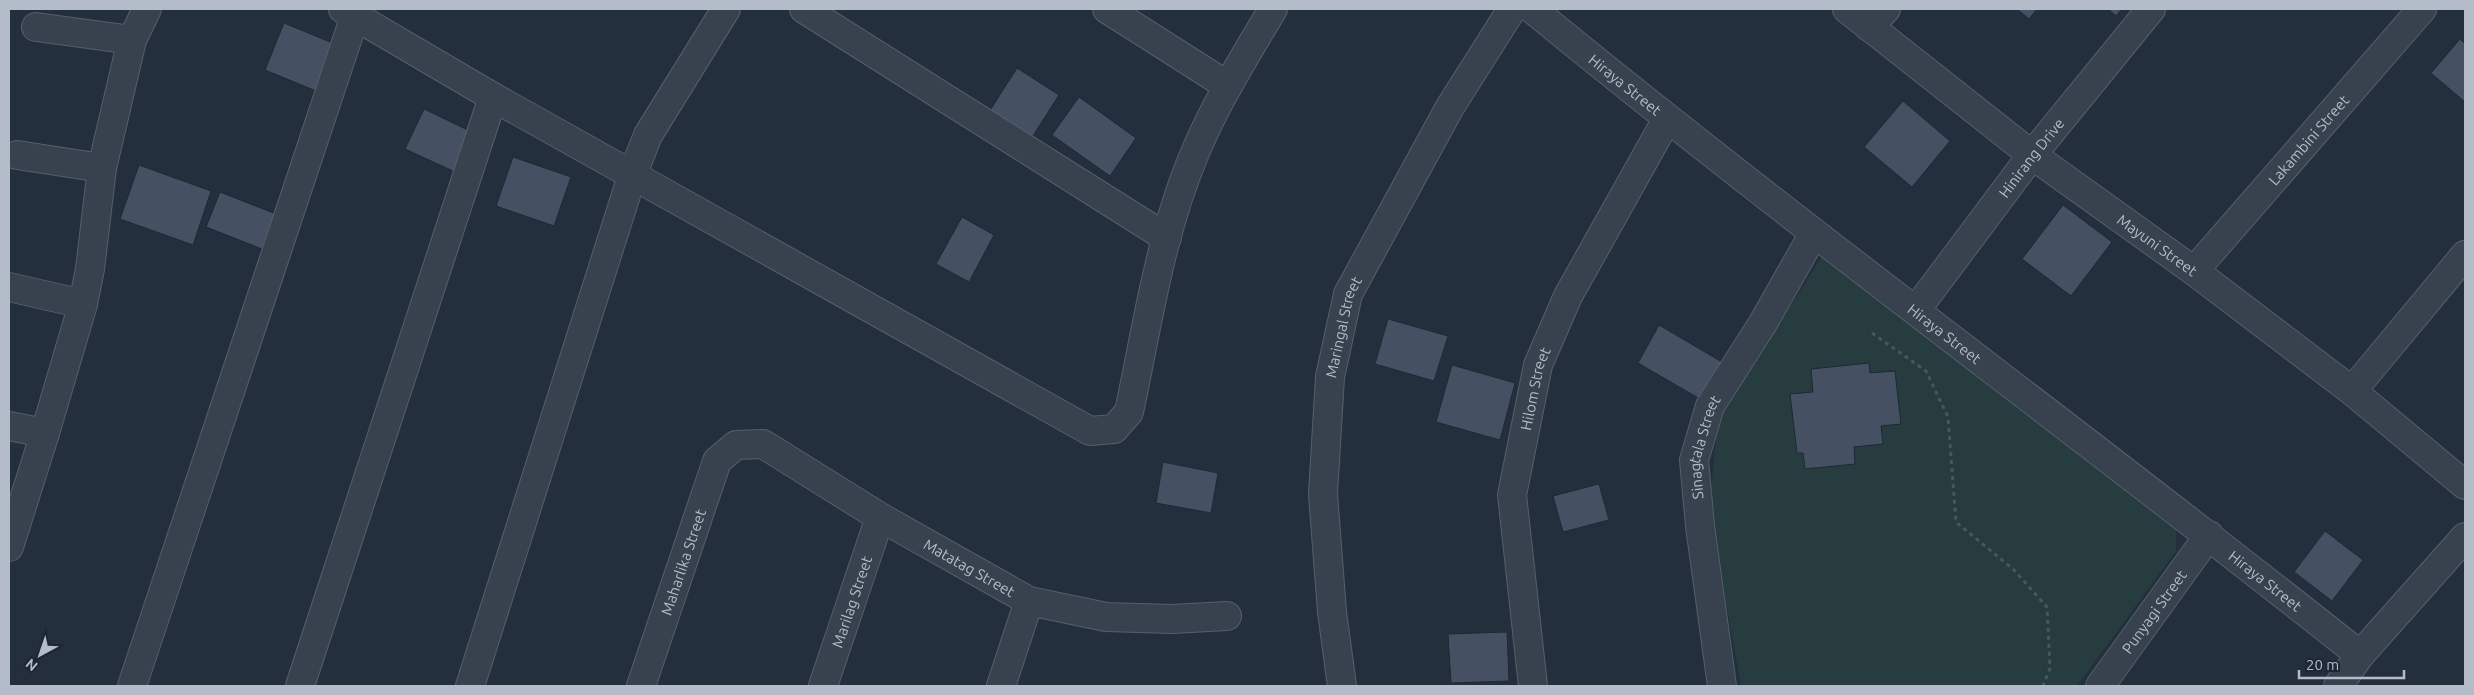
<svg xmlns="http://www.w3.org/2000/svg" width="2474" height="695" font-family="Ubuntu,sans-serif">
	<rect width="100%" height="100%" fill="#242f3e"/>
	<polygon fill="#263c3f" points="1823,255 2176,526 2176,551 2077,686 1741,686 1709,508 1718,419"/>
	<g fill="#455162" stroke="#1f2835">
		<polygon points="2017,9 2037,9 2029,19"/>
		<polygon points="2108,9 2122,9 2116,16"/>
		<polygon points="284,23 335,44 316,91 265,70"/>
		<polygon points="2460,39 2465,44 2465,102 2431,73"/>
		<polygon points="1017,68 1059,95 1031,139 989,112"/>
		<polygon points="1079,97 1136,138 1110,176 1052,135"/>
		<polygon points="1903,101 1950,141 1912,187 1864,147"/>
		<polygon points="424,109 474,133 455,172 405,149"/>
		<polygon points="513,157 571,177 554,226 496,206"/>
		<polygon points="139,165 211,191 193,245 120,219"/>
		<polygon points="220,192 276,214 262,249 206,227"/>
		<polygon points="2063,205 2112,242 2071,296 2022,259"/>
		<polygon points="962,217 994,235 969,282 936,264"/>
		<polygon points="1388,319 1448,336 1434,381 1375,364"/>
		<polygon points="1659,325 1722,362 1700,399 1638,363"/>
		<polygon points="1869,363 1870,373 1895,371 1901,424 1881,426 1883,444 1854,447 1855,464 1805,469 1803,453 1797,453 1790,394 1813,392 1811,369"/>
		<polygon points="1452,365 1515,383 1500,440 1436,422"/>
		<polygon points="1163,462 1218,473 1211,513 1156,503"/>
		<polygon points="1599,484 1609,520 1563,532 1553,496"/>
		<polygon points="2325,531 2363,560 2332,601 2294,572"/>
		<polygon points="1507,632 1509,681 1451,683 1448,634"/>
	</g>
	<g fill="none" stroke-linecap="round" stroke-linejoin="round">
		<defs>
			<g id="minor">
				<path d="M 343,9 L 493,97 L 1090,431 L 1114,429 L 1129,412 C 1147,327 1160,236 1194,155 C 1215,104 1245,56 1273,9"/>
				<polyline points="804,9 1167,238"/>
				<polyline points="1107,9 1228,86"/>
				<path id="s1" d="M 1532,9 C 1803,231 2086,437 2360,655"/>
				<path id="s2" d="M 1847,9 L 2032,155 L 2194,271 L 2352,391 L 2465,485"/>
				<polyline points="36,27 132,40"/>
				<polyline points="1869,27 1886,9"/>
				<polyline points="17,155 102,168"/>
				<path id="s3" d="M 2194,271 L 2422,9"/>
				<polyline points="9,287 83,304"/>
				<path id="s4" d="M 1916,310 L 2032,155 L 2151,9"/>
				<polyline points="2352,391 2465,255"/>
				<polyline points="9,426 45,433"/>
				<polyline points="9,547 45,433 83,304 90,269 102,168 132,40 147,9"/>
				<polyline points="132,686 355,16"/>
				<polyline points="300,686 493,97"/>
				<polyline points="470,686 633,173 648,135 726,9"/>
				<path id="s5" d="M 641,686 L 717,461 L 736,445 L 763,444 L 880,517 L 1029,601 L 1106,617 L 1172,619 L 1227,616"/>
				<path id="s6" d="M 823,686 L 880,517"/>
				<polyline points="1001,686 1029,601"/>
				<path id="s7" d="M 1342,686 L 1332,612 L 1323,494 L 1330,377 L 1348,294 L 1450,107 L 1512,9"/>
				<path id="s8" d="M 1533,686 L 1512,495 L 1538,365 L 1568,296 L 1667,119"/>
				<path id="s9" d="M 1722,686 L 1700,526 L 1694,460 L 1710,406 L 1763,323 L 1814,233"/>
				<path id="s10" d="M 2100,686 L 2209,535"/>
				<polyline points="2338,686 2360,655 2465,537"/>
			</g>
		</defs>
		<use href="#minor" stroke="#565f6c" stroke-width="30"/>
		<polyline stroke="#44595c" stroke-width="3" stroke-dasharray="4 4" stroke-linecap="butt" points="1872,333 1926,371 1948,417 1956,522 2014,570 2047,607 2050,668 2043,686"/>
		<use href="#minor" stroke="#38414e" stroke-width="28"/>
	</g>
	<g text-anchor="middle" dominant-baseline="central" stroke-width="4" stroke-linejoin="round" paint-order="stroke">
		<g font-size="15" fill="#b4bcc9" stroke="#1d2633">
			<text stroke="none"><textPath href="#s1" startOffset="120">Hiraya Street</textPath></text>
			<text stroke="none"><textPath href="#s3" startOffset="174">Lakambini Street</textPath></text>
			<text stroke="none"><textPath href="#s4" startOffset="191">Hinirang Drive</textPath></text>
			<text stroke="none"><textPath href="#s2" startOffset="390">Mayuni Street</textPath></text>
			<text stroke="none"><textPath href="#s7" startOffset="362">Maringal Street</textPath></text>
			<text stroke="none"><textPath href="#s1" startOffset="525">Hiraya Street</textPath></text>
			<text stroke="none"><textPath href="#s8" startOffset="301">Hilom Street</textPath></text>
			<text stroke="none"><textPath href="#s9" startOffset="242">Sinagtala Street</textPath></text>
			<text stroke="none"><textPath href="#s5" startOffset="131">Maharlika Street</textPath></text>
			<text stroke="none"><textPath href="#s5" startOffset="530">Matatag Street</textPath></text>
			<text stroke="none"><textPath href="#s1" startOffset="930">Hiraya Street</textPath></text>
			<text stroke="none"><textPath href="#s6" startOffset="89">Marilag Street</textPath></text>
			<text stroke="none"><textPath href="#s10" startOffset="92">Punyagi Street</textPath></text>
		</g>
	</g>
	<rect width="2474" height="695" fill="none" stroke="#b4bcc9" stroke-width="20"/>
	<g transform="translate(40 655) rotate(220)" stroke="#1d2633" stroke-width="4" paint-order="stroke">
	<path d="M0-4L9 19L0 12L-9 19Z" fill="#b4bcc9"/>
	<text y="-8" font-size="14" font-weight="bold" text-anchor="middle" fill="#b4bcc9">N</text>
	</g>
	<path d="M2299 670v8h105v-8" fill="none" stroke="#b4bcc9" stroke-width="2.5"/>
	<text x="2306" y="670" font-size="15" fill="#b4bcc9" stroke="#1d2633" stroke-width="4" paint-order="stroke">20 m</text>
</svg>
